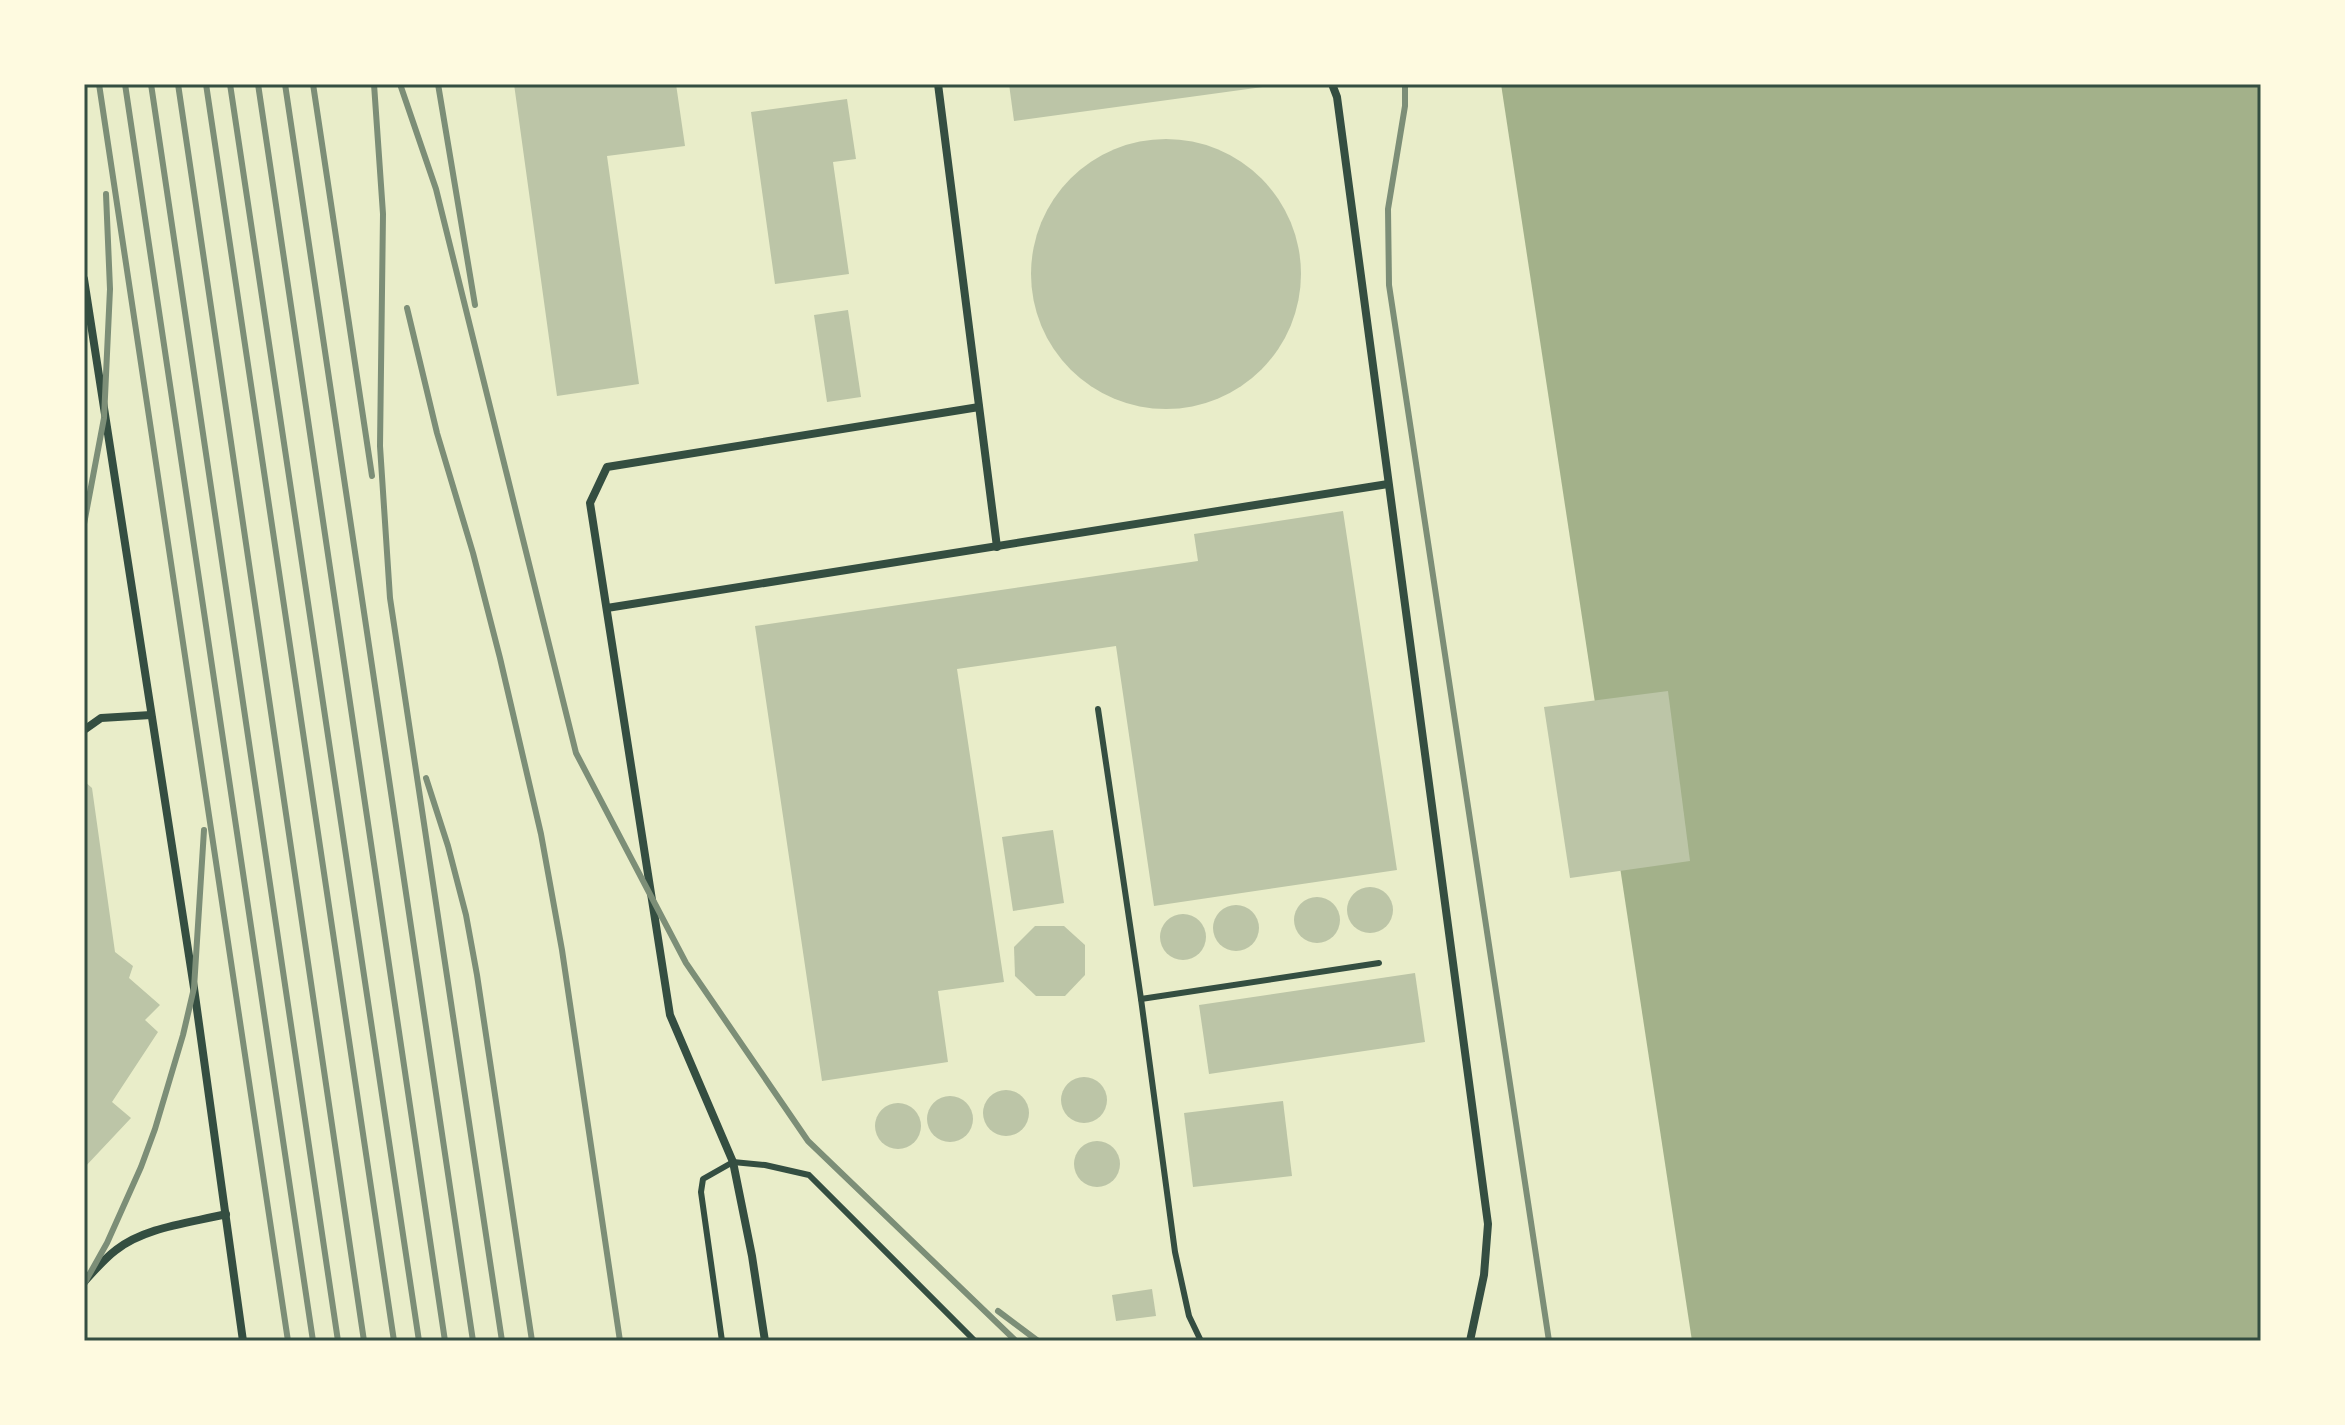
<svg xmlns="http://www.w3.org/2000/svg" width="2345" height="1425" font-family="'Asap Condensed',sans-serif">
	<rect width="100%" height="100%" fill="#e9edc9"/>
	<polygon fill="#a3b18a" points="1501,84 2261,84 2261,1341 1692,1341"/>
	<g fill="#bcc5a7">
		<polygon points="514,84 676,84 685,146 607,156 639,384 557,396"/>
		<polygon points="1009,84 1270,84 1270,86 1014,121"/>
		<polygon points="847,99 856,159 833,162 849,274 775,284 751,112"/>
		<circle cx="1166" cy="274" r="135"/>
		<polygon points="848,310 861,397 827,402 814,315"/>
		<polygon points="1343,511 1397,870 1154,906 1116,646 957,669 1004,982 938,991 948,1062 822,1081 755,626 1198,561 1194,534"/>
		<polygon points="1668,691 1690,861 1570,878 1544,707"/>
		<polygon points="84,781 92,788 115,952 133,966 129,978 160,1005 145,1020 158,1032 112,1102 131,1118 84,1168"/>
		<polygon points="1053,830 1064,903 1013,911 1002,837"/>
		<circle cx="1370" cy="910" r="23"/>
		<circle cx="1317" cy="920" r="23"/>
		<circle cx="1236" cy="928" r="23"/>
		<circle cx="1183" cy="937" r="23"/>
		<polygon points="1035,926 1064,926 1085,945 1085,975 1065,996 1036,996 1015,976 1014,947"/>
		<polygon points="1415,973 1425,1042 1209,1074 1199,1005"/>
		<circle cx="1084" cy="1100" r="23"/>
		<circle cx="1006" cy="1113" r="23"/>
		<circle cx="950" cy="1119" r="23"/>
		<polygon points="1283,1101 1292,1176 1193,1187 1184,1113"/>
		<circle cx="898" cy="1126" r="23"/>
		<circle cx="1097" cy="1164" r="23"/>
		<polygon points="1152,1289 1156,1316 1116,1321 1112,1295"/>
	</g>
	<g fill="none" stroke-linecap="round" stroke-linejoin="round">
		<g stroke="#344e41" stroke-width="6">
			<polyline points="1098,709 1141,999 1175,1252 1189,1316 1201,1341"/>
			<polyline points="1141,999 1379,963"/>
			<polyline points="722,1341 701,1192 703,1179 733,1162 765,1165 809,1175 975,1341"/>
		</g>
		<g stroke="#344e41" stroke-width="8">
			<polyline points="938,84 997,547"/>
			<polyline points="1332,84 1337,97 1488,1224 1484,1275 1470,1341"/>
			<polyline points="84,279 194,988 243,1341"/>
			<polyline points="607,608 1388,484"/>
			<polyline points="84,730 101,718 151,715"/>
			<path d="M 84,1282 C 94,1271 104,1259 116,1250 C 145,1227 190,1223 226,1214"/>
			<polyline points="765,1341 752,1256 733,1162 670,1015 590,503 607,467 979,407"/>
		</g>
		<g stroke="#7c8e77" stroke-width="6">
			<polyline points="99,84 288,1341"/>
			<polyline points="125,84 313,1341"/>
			<polyline points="151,84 338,1341"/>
			<polyline points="178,84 364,1341"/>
			<polyline points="206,84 394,1341"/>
			<polyline points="230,84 419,1341"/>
			<polyline points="258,84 445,1341"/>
			<polyline points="285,84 473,1341"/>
			<polyline points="313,84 372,476"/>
			<polyline points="374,84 383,214 380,446 390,598 502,1341"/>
			<polyline points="400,84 436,189 576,753 686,963 808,1141 1016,1341"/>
			<polyline points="438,84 475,305"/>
			<polyline points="1405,84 1405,106 1388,209 1389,285 1549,1341"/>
			<polyline points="407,308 437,433 473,553 500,658 541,834 562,950 620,1341"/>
			<polyline points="84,524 104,418 110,289 106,194"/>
			<polyline points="426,778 448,846 466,915 477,975 532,1341"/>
			<polyline points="84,1284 107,1243 141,1167 155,1129 183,1035 194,988 204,830"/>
			<polyline points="998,1311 1038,1341"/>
		</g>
	</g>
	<rect width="2345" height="1425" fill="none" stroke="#fefae0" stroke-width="172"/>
	<rect x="86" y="86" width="2173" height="1253" fill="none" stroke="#344e41" stroke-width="3"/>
</svg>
